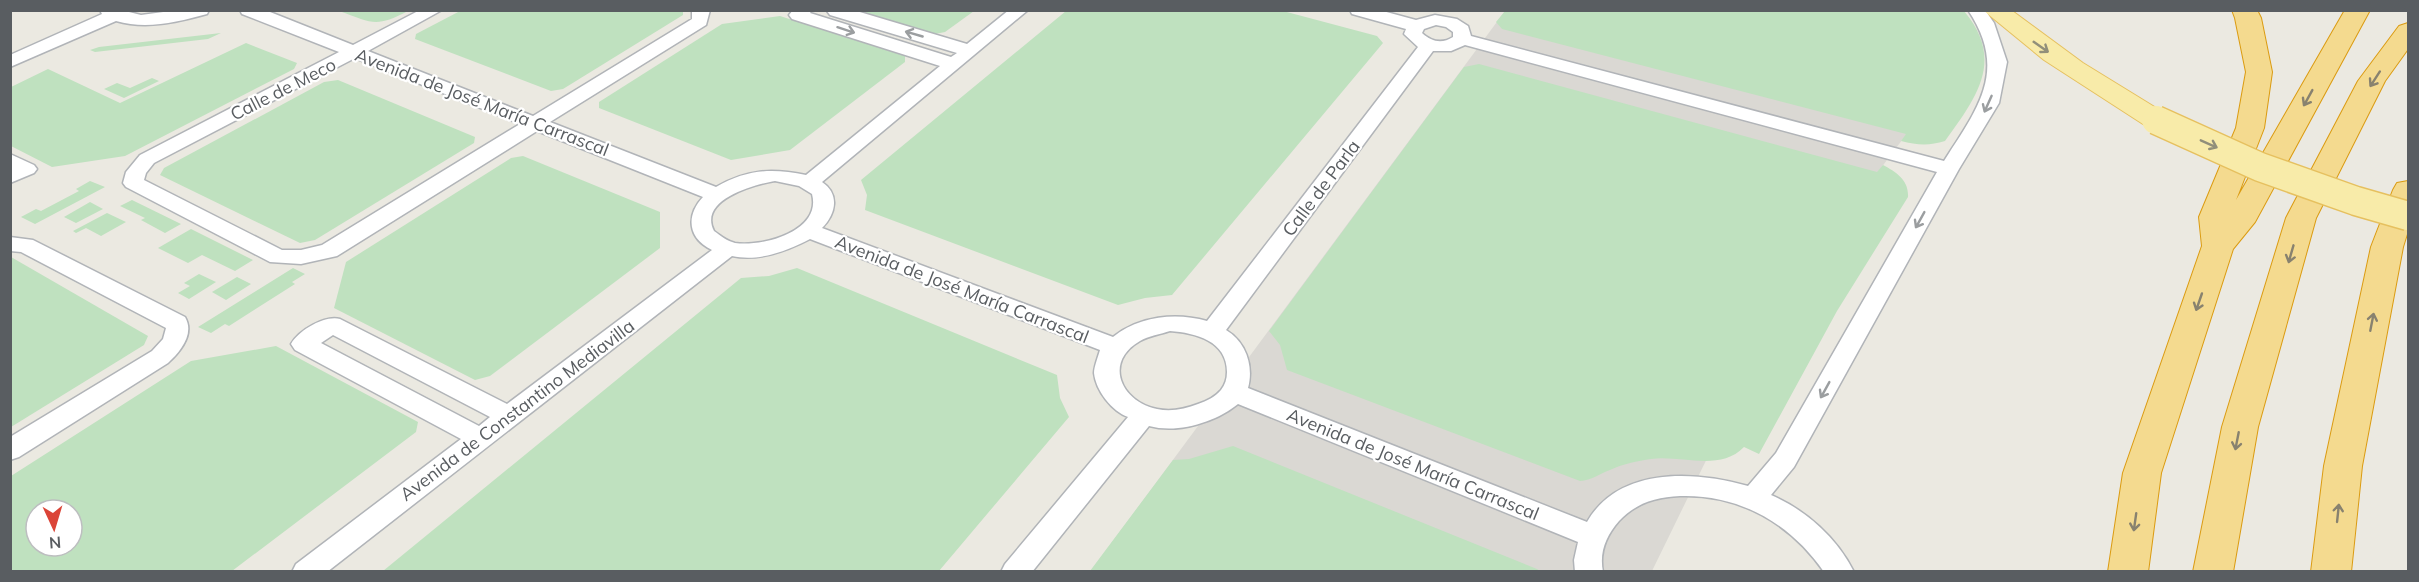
<svg xmlns="http://www.w3.org/2000/svg" width="2419" height="582" font-family="Mulish,sans-serif">
	<rect width="100%" height="100%" fill="#ebe9e1"/>
	<polygon fill="#dad8d3" points="1940,10 1942,87 1878,172 1718,436 1652,571 1090,572 1505,11"/>
	<g fill="#bfe1bf" fill-rule="evenodd">
		<path d="M 339,11 L 408,11 C 375,28 373,23 339,11 Z"/>
		<polygon points="460,11 683,10 683,15 563,89 551,91 415,39 416,34"/>
		<polygon points="860,11 974,11 945,32 935,34"/>
		<polygon points="1066,11 1283,11 1377,36 1383,43 1172,295 1145,298 1118,305 865,210 867,195 861,180"/>
		<path d="M 1505,11 L 1964,11 C 2005,60 1977,97 1945,141 C 1929,146 1917,145 1901,141 L 1906,134 L 1502,29 L 1496,22 Z"/>
		<polygon points="780,16 905,56 905,62 790,150 731,160 599,108 599,102 722,24"/>
		<polygon points="221,33 208,39 95,52 90,50 99,47"/>
		<polygon points="246,43 297,63 294,69 125,156 52,167 11,146 11,87 48,69 120,103"/>
		<path d="M 1479,64 L 1877,172 L 1883,165 C 1896,172 1909,180 1908,197 L 1837,311 L 1759,454 L 1744,447 C 1720,472 1682,455 1651,459 C 1638,461 1622,464 1610,470 C 1599,474 1592,480 1580,481 L 1287,370 L 1280,345 L 1269,331 L 1464,67 Z"/>
		<polygon points="152,78 159,81 124,98 104,89 117,83 130,88"/>
		<polygon points="338,80 475,137 474,143 315,240 300,243 160,175 164,168 324,82"/>
		<polygon points="523,156 660,212 660,248 490,376 475,380 334,308 346,262 511,158"/>
		<polygon points="90,181 105,187 35,224 21,217 36,209 41,211 79,191 76,189"/>
		<polygon points="132,200 181,224 165,233 141,220 145,218 120,206"/>
		<polygon points="90,202 103,209 76,223 64,217"/>
		<polygon points="107,213 126,222 101,236 86,228 76,233 73,231"/>
		<polygon points="191,229 253,260 235,271 202,255 188,263 158,248"/>
		<polygon points="11,257 148,336 144,345 11,427"/>
		<polygon points="293,268 305,274 292,282 295,284 229,326 225,324 211,333 198,327"/>
		<polygon points="797,268 1057,375 1060,398 1069,417 939,571 383,571 741,278 769,276"/>
		<polygon points="199,274 216,282 189,299 178,293 190,286 184,283"/>
		<polygon points="237,277 251,284 226,300 212,292"/>
		<path d="M 276,346 L 418,422 L 416,432 L 232,571 L 15,572 L 11,569 L 11,476 L 191,361 ZM 36,510 L 72,510 L 72,546 L 36,546 Z"/>
		<polygon points="1233,446 1537,569 1540,571 1090,571 1173,460 1189,459"/>
	</g>
	<g fill="none" stroke-linecap="round" stroke-linejoin="round">
		<defs>
			<g id="street">
				<path d="M 100,10 L 121,10 L 141,15 L 178,10 L 209,10 L 207,14 C 177,22 147,30 116,21 L 10,67 L 10,55 L 102,14 Z"/>
				<path d="M 240,10 L 265,10 L 353,45 L 420,10 L 442,10 L 368,51 L 533,116 L 692,19 L 692,10 L 710,10 L 706,25 L 550,122 L 716,187 C 747,169 772,168 806,175 L 940,66 L 792,19 L 789,15 L 793,10 L 812,10 L 810,13 L 951,57 L 957,53 L 830,15 L 827,11 L 853,10 L 967,44 L 1009,10 L 1028,10 L 822,182 C 840,194 836,214 822,228 L 1113,337 C 1139,316 1176,312 1207,321 L 1418,47 L 1404,34 L 1406,29 L 1352,14 L 1350,10 L 1379,10 L 1416,20 L 1435,15 L 1457,19 L 1468,26 L 1471,36 L 1944,161 C 1977,109 2009,71 1968,10 L 1985,10 L 1994,23 L 2007,62 L 1999,103 L 1959,169 L 1794,467 L 1771,495 C 1806,510 1837,538 1854,572 L 1824,572 C 1791,524 1740,494 1680,496 C 1656,497 1636,503 1619,521 C 1606,536 1599,552 1603,572 L 1575,572 L 1574,560 L 1578,542 L 1238,404 C 1216,422 1178,434 1149,426 L 1032,572 L 1001,572 L 1005,564 L 1128,417 C 1112,411 1096,391 1094,373 C 1094,367 1098,357 1100,350 L 810,239 C 787,251 759,262 732,256 L 327,572 L 292,572 L 296,564 L 461,439 L 295,350 L 291,344 C 299,330 325,315 340,319 L 507,404 L 712,250 C 687,238 686,215 703,197 L 537,131 L 337,256 L 301,264 L 270,262 L 126,187 L 123,183 L 126,172 L 140,155 L 339,52 L 242,14 ZM 1436,25 L 1446,27 L 1453,32 L 1453,37 C 1442,44 1432,42 1422,33 L 1424,29 ZM 1465,45 L 1937,172 L 1776,453 L 1748,486 C 1695,471 1619,466 1587,522 L 1248,388 C 1254,366 1246,342 1226,330 L 1433,51 L 1451,51 ZM 355,58 L 520,124 L 322,245 L 301,250 L 282,250 L 144,180 L 146,173 L 154,163 ZM 775,181 L 799,186 L 812,194 C 822,231 763,247 735,243 C 727,241 721,236 714,231 C 698,200 753,185 775,181 ZM 1170,331 C 1196,333 1227,341 1227,372 C 1227,379 1225,385 1221,390 C 1215,397 1207,401 1198,404 C 1185,409 1171,412 1157,409 C 1121,402 1103,362 1140,341 C 1148,336 1161,334 1170,331 ZM 333,335 L 490,417 L 479,426 L 321,343 Z"/>
				<polygon points="10,154 34,165 37,169 34,173 10,183"/>
				<path d="M 10,237 L 33,240 L 185,317 C 195,334 180,352 168,363 L 19,457 L 10,460 L 10,437 L 152,351 L 163,339 L 166,328 L 21,252 L 10,251 Z"/>
			</g>
			<polygon id="primary" points="1983,10 2011,10 2083,63 2166,114 2170,120 2166,126 2156,128 2146,126 2044,60"/>
			<g id="highway">
				<polygon points="2232,10 2257,10 2261,18 2272,72 2264,128 2236,200 2345,10 2370,10 2255,222 2233,249 2161,473 2148,572 2108,572 2123,473 2202,246 2199,217 2236,128 2246,72 2235,18"/>
				<polygon points="2408,23 2408,49 2385,81 2316,218 2258,427 2233,572 2193,572 2222,427 2286,218 2358,81 2399,26"/>
				<polygon points="2408,181 2408,231 2403,247 2362,466 2351,572 2311,572 2324,466 2371,247 2393,190 2397,183"/>
			</g>
		</defs>
		<use href="#street" stroke="#b1b4b8" stroke-width="3"/>
		<use href="#primary" stroke="#e6c05f" stroke-width="2"/>
		<use href="#highway" stroke="#db9b11" stroke-width="2"/>
		<use href="#street" fill="#fff" fill-rule="evenodd"/>
		<use href="#primary" fill="#f8eba9" fill-rule="evenodd"/>
		<use href="#highway" fill="#f4da8f" fill-rule="evenodd"/>
		<defs>
			<polyline id="primary-bridge" points="2156,120 2260,167 2356,201 2408,216"/>
		</defs>
		<use href="#primary-bridge" stroke="#e6c05f" stroke-width="31" stroke-linecap="butt"/>
		<use href="#primary-bridge" stroke="#f8eba9" stroke-width="28"/>
	</g>
	<defs><path id="oneway-shaft" d="M-6 0H5M1.5-3L5.5 0L1.5 3" fill="none" stroke-width="1.6" stroke-linecap="round" stroke-linejoin="round" transform="scale(1.5)"/></defs>
	<g stroke="#9b9ea0">
		<use href="#oneway-shaft" transform="translate(846 30) rotate(18)"/>
		<use href="#oneway-shaft" transform="translate(914 34) rotate(-164)"/>
		<use href="#oneway-shaft" transform="translate(1988 104) rotate(114)"/>
		<use href="#oneway-shaft" transform="translate(1920 220) rotate(119)"/>
		<use href="#oneway-shaft" transform="translate(1825 390) rotate(119)"/>
	</g>
	<g stroke="#918f7a">
		<use href="#oneway-shaft" transform="translate(2041 47) rotate(35)"/>
		<use href="#oneway-shaft" transform="translate(2209 144) rotate(24)"/>
	</g>
	<g stroke="#88826f">
		<use href="#oneway-shaft" transform="translate(2375 79) rotate(123)"/>
		<use href="#oneway-shaft" transform="translate(2308 98) rotate(119)"/>
		<use href="#oneway-shaft" transform="translate(2291 254) rotate(106)"/>
		<use href="#oneway-shaft" transform="translate(2199 302) rotate(109)"/>
		<use href="#oneway-shaft" transform="translate(2372 322) rotate(-79)"/>
		<use href="#oneway-shaft" transform="translate(2237 441) rotate(101)"/>
		<use href="#oneway-shaft" transform="translate(2338 513) rotate(-84)"/>
		<use href="#oneway-shaft" transform="translate(2135 522) rotate(98)"/>
	</g>
	<g text-anchor="middle" dominant-baseline="central" stroke-width="4.5" stroke-linejoin="round" paint-order="stroke">
		<g font-size="18" fill="#595d61" stroke="#fff">
			<text transform="translate(283 89) rotate(-27)">Calle de Meco</text>
			<text transform="translate(482 102) rotate(21)">Avenida de José María Carrascal</text>
			<text transform="translate(1321 188) rotate(-53)">Calle de Parla</text>
			<text transform="translate(962 289) rotate(21)">Avenida de José María Carrascal</text>
			<text transform="translate(517 410) rotate(-37)">Avenida de Constantino Mediavilla</text>
			<text transform="translate(1413 464) rotate(22)">Avenida de José María Carrascal</text>
		</g>
	</g>
	<rect width="2419" height="582" fill="none" stroke="#595d61" stroke-width="24"/>
	<g transform="translate(54 528) rotate(176)"><circle r="28" fill="#ffffff" stroke="#bdbec0" stroke-width="1.5"/>
	<path d="M0-4.5L10 22L0 15L-10 22Z" fill="#db4437"/>
	<text y="-9" font-size="16" font-weight="bold" text-anchor="middle" fill="#595d61">N</text>
	</g>
</svg>
